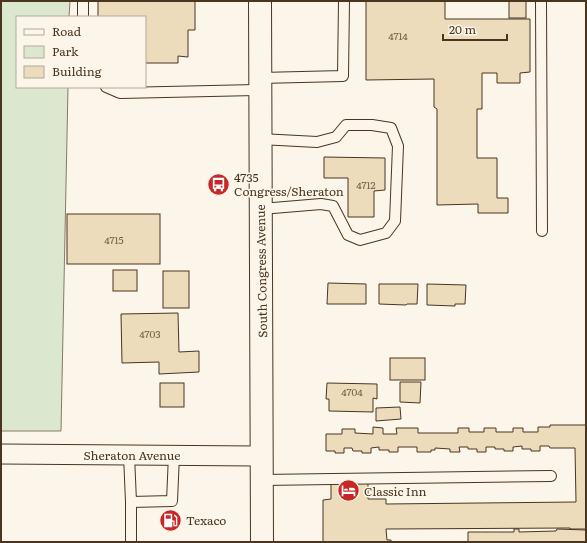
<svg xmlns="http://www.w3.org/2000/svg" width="587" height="543" font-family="Literata,serif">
	<rect width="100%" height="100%" fill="#fbf6e9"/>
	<polygon fill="#dce7d0" stroke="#887966" points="1,1 70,1 69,17 17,17 17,87 68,87 61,431 1,431"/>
	<g fill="#ecdcbc" stroke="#4a3520">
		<polygon points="98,1 195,1 195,30 188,30 188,57 178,56 178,63 145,63 145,17 98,17"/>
		<polygon points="366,1 445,1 445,19 530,19 530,72 520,73 520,83 497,83 497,73 482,73 482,109 477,109 477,158 497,158 497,198 508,198 508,213 478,213 478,204 437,205 437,109 434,107 434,79 366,80"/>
		<rect x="509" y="1" width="17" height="17"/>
		<polygon points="324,157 385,158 385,190 374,191 374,217 348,217 348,178 324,178"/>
		<rect x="67" y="214" width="93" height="50"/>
		<rect x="113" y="270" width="24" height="21"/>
		<rect x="163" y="271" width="26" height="37"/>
		<polygon points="328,283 366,284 366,304 327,304"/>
		<polygon points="379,284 418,284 417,304 407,304 406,305 379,304"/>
		<polygon points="427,284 466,285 465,304 455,304 455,306 427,305"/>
		<polygon points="178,313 179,352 199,351 199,372 159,374 159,362 122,363 121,314"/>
		<rect x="390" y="358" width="35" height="22"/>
		<polygon points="400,382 421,382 420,403 400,402"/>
		<rect x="160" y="383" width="24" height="24"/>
		<polygon points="327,383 377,384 377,399 373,398 373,412 329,411 329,399 326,399"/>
		<polygon points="400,407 401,419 376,421 376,408"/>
		<polygon points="550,425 586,425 586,529 570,529 570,528 386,529 387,540 391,540 391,542 323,542 323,500 331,499 331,482 368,482 368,499 386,499 386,504 576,502 575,448 550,448 549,446 540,446 540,451 531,451 531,449 522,449 522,446 513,447 513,451 504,451 504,449 495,449 495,447 486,447 486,452 477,452 477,449 468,449 468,447 459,447 460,452 450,452 450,449 435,448 435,450 431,450 431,452 417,452 417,447 398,447 398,452 389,452 389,450 379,450 379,447 371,448 371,453 362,453 362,451 353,451 352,448 344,448 344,453 335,453 335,451 326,451 326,434 342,434 342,429 355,429 355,433 373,434 373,427 383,428 383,434 397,434 396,428 418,428 418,433 458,433 458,428 469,428 469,432 484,432 484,428 496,428 496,432 513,432 513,428 523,428 523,432 538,432 538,427 550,427"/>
		<polygon points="514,529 519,529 519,532 556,531 557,529 586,530 586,542 468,542 468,532 514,532"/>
	</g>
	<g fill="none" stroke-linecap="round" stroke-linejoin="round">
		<defs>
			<g id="service">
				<polyline points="83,1 83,17"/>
				<polyline points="541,1 542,231"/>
				<polyline points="260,78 343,76 344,1"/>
				<polyline points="106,87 120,93 260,90"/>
				<polyline points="260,139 317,142 336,137 346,125 372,125 391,128 398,146 395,221 386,233 360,240 348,235 333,206 321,204 261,209"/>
				<polyline points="129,455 131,502 172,501 174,455"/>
				<polyline points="262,480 551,476"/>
				<polyline points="131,502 131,542"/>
			</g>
			<polyline id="minor" points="1,454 262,456"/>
			<polyline id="primary" points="260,1 262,542"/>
		</defs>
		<use href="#service" stroke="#4a3520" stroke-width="12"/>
		<use href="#minor" stroke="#4a3520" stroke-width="21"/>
		<use href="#primary" stroke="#4a3520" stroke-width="24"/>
		<use href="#service" stroke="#fbf6e9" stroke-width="10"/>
		<use href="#minor" stroke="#fbf6e9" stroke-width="19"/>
		<use href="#primary" stroke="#fbf6e9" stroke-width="22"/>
	</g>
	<defs>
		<symbol id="bus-disc" viewBox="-11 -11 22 22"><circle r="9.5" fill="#c62828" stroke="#fbf6e9"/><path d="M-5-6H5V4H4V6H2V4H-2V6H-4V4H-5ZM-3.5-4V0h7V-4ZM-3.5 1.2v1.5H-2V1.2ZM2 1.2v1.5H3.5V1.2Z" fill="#fff"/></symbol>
		<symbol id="hotel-disc" viewBox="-11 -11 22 22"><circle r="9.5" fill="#c62828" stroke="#fbf6e9"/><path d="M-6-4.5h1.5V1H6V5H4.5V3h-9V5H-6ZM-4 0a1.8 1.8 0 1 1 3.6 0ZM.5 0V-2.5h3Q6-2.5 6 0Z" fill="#fff"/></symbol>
		<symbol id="fuel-disc" viewBox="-11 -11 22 22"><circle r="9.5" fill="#c62828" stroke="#fbf6e9"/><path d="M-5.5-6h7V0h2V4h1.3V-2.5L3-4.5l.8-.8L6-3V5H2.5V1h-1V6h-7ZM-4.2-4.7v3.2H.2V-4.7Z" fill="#fff"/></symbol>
	</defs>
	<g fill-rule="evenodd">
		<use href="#bus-disc" x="206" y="172" width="25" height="25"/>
		<use href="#hotel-disc" x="336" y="478" width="25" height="25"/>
		<use href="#fuel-disc" x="158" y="508" width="25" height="25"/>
	</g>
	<g text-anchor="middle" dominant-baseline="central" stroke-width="3" stroke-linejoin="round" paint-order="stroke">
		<g font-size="10" fill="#725f47">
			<text x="398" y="35">4714</text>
			<text x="366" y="184">4712</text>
			<text x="114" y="239">4715</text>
			<text x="150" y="333">4703</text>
			<text x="352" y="391">4704</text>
		</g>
		<g font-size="12" fill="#4a3520" stroke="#fbf6e9" text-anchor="start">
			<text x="234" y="177">4735<tspan x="234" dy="14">Congress/Sheraton</tspan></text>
			<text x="364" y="491">Classic Inn</text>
			<text x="186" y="520">Texaco</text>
		</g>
		<g font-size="12" fill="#4a3520" stroke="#fbf6e9">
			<text transform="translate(261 271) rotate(-91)">South Congress Avenue</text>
			<text x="132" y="455">Sheraton Avenue</text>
		</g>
	</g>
	<rect width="587" height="543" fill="none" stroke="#4a3520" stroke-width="4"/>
	<rect x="16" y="16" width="130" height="72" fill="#fbf6e9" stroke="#b4a999"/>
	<rect x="24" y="29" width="20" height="6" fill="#fbf6e9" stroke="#b4a999"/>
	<text x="52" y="36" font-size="12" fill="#4a3520">Road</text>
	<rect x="24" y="46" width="20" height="12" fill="#dce7d0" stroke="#b4a999"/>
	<text x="52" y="56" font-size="12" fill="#4a3520">Park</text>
	<rect x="24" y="66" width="20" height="12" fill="#ecdcbc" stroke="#b4a999"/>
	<text x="52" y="76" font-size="12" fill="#4a3520">Building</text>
	<path d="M443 34v6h64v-6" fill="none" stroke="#4a3520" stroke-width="2"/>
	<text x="449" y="34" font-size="12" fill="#4a3520" stroke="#fbf6e9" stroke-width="3" paint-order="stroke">20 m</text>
</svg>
